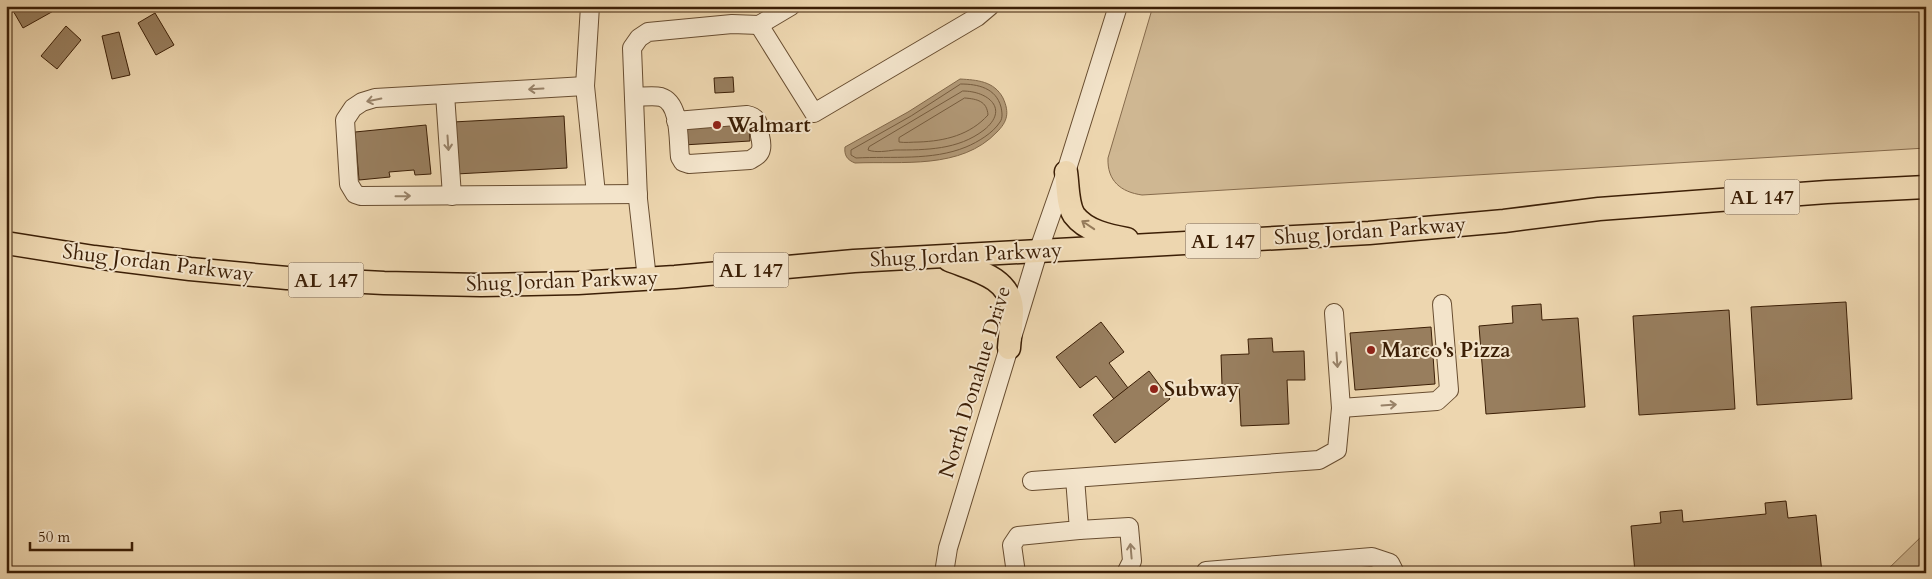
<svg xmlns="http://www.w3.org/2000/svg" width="1932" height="579" font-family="Cardo,serif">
	<rect width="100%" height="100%" fill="#edd6af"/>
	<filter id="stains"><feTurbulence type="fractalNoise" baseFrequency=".004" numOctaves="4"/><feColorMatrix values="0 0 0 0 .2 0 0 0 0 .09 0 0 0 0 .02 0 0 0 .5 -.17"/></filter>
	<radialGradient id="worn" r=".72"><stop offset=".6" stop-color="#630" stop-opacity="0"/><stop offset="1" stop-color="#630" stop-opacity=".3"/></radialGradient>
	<g fill="#cfb792" stroke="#866b4c">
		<path d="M 1153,6 L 1926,6 L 1926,148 L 1142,195 C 1121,192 1107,181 1108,158 Z"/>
		<polygon points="1926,532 1926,573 1884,573"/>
	</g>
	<path fill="#b19876" stroke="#826849" d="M 960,79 C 977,80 994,81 1003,98 C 1010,113 1007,122 997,132 C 961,170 902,161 855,163 C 847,160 844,155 845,147 L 908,112 Z"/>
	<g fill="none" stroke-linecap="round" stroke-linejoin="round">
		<g stroke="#765c3e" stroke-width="1">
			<path d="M 961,84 C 978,84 996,88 1001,107 C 1002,112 1003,118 1000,122 C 993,133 978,142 966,147 C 932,161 892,156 856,158 L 851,155 L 851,150 L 911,116 Z"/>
			<path d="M 963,91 C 988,91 1010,109 984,130 C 958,150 926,150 895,150 C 887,151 876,153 868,150 L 869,147 Z"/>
			<path d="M 965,98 C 977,99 987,101 988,115 C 970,135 945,141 919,142 C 912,142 905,143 899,142 L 899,138 Z"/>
		</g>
	</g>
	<g fill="#987e5e" stroke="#3c1f06">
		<polygon points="16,6 55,6 57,9 23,28 12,9"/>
		<polygon points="155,13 174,45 156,55 138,23"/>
		<polygon points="66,26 81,40 57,69 41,56"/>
		<polygon points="119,32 130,75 112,79 102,36"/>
		<polygon points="733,77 734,92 715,93 714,78"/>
		<polygon points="564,116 567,168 456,174 453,122"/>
		<polygon points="749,124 750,141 683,145 682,128"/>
		<polygon points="426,125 431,174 415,175 414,170 389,172 390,177 359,180 355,132"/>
		<polygon points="1846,302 1852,399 1757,405 1751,307"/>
		<polygon points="1541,304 1542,320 1578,318 1585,407 1486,414 1479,326 1513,323 1512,306"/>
		<polygon points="1729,310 1735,409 1639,415 1633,316"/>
		<polygon points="1101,322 1124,352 1109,363 1128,388 1114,399 1096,376 1080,388 1056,357"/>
		<polygon points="1431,327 1435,384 1355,390 1350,333"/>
		<polygon points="1272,338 1273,352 1304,351 1305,380 1287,380 1289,424 1241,426 1239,384 1222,385 1221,355 1249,354 1248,339"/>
		<polygon points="1149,371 1170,399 1115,443 1093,415"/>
		<polygon points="1786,501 1788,518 1816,515 1822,573 1635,573 1631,526 1661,523 1660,512 1682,510 1683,522 1766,514 1765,503"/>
	</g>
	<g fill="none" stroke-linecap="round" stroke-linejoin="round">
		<defs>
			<g id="minor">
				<polyline points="590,6 585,86 596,194"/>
				<polyline points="759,25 814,113 977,17 990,6"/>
				<polyline points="585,86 375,98 362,102 353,108 345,120 349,184 355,194 361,196 638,194"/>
				<polyline points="445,94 452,196"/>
				<path d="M 634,97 C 642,97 653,95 661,97 C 681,103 678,141 680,157 L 683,162 L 689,164 L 750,160 C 755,157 760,155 761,149 C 762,145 761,140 760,136 C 759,126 759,117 747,115 L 676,121"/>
				<polyline points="647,279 638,199 632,48 639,38 648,32 732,24 759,25 791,6"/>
				<polyline points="1341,408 1437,401 1449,390 1442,304"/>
				<polyline points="1032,481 1319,460 1337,450 1341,408 1334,313"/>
				<polyline points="1079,530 1129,527 1132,561 1126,573"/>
				<polyline points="1206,571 1372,557 1390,563 1395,573"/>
				<polyline points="944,573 948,548 1038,252 1066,172 1118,6"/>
				<polyline points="1016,573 1012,545 1018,536 1079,530 1075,478"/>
			</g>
			<g id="major">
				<path d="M 1066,172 C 1068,184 1067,204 1074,215 C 1086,231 1109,236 1127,239"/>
				<polyline points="6,243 94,257 190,269 287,278 384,283 481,285 578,283 675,277 854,261 1369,233 1504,221 1599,209 1827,192 1926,187"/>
				<path d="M 949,260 C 974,270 1010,277 1012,309 C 1012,322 1010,335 1009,348"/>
			</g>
		</defs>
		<use href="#minor" stroke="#684d30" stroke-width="20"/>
		<use href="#major" stroke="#3c1f06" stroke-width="25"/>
		<use href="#minor" stroke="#f3e4cb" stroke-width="18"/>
		<use href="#major" stroke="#edd6af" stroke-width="22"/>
	</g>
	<defs><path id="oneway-shaft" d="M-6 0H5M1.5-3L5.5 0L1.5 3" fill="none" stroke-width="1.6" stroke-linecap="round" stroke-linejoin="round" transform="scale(1.25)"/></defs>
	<g stroke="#988268">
		<use href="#oneway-shaft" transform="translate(536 89) rotate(177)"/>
		<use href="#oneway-shaft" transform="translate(374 100) rotate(169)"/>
		<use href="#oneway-shaft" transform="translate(448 143) rotate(86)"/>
		<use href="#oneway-shaft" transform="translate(403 196) rotate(-1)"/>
		<use href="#oneway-shaft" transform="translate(1337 360) rotate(86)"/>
		<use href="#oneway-shaft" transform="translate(1389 405) rotate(-4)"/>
		<use href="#oneway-shaft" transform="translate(1131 551) rotate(-95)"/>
	</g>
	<use stroke="#947a5a" href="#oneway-shaft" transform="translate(1088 225) rotate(-146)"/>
	<g fill="#8f2418" stroke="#f3e4cb" stroke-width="2">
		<circle cx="717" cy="125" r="5"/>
		<circle cx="1371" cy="350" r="5"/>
		<circle cx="1154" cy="389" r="5"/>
	</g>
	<g text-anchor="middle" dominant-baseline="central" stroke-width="4" stroke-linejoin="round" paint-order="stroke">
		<g fill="#f3e4cb" stroke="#735a41" stroke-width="1">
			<rect x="1724.5" y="179.5" width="75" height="35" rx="4"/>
			<rect x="1185.5" y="223.5" width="75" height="35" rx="4"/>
			<rect x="713.5" y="252.5" width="75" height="35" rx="4"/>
			<rect x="288.5" y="262.5" width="75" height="35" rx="4"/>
		</g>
		<g font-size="20" font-weight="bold" fill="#3c1f06">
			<text x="1762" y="197">AL 147</text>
			<text x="1223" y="241">AL 147</text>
			<text x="751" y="270">AL 147</text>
			<text x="326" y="280">AL 147</text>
		</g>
		<g font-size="21" font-weight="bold" fill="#3c1f06" stroke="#f3e4cb" text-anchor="start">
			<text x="727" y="125">Walmart</text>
			<text x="1381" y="350">Marco's Pizza</text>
			<text x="1164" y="389">Subway</text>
		</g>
		<g font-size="21" fill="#3c1f06" stroke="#f3e4cb">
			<text transform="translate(1370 231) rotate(-4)">Shug Jordan Parkway</text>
			<text transform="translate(966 255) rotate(-3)">Shug Jordan Parkway</text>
			<text transform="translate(158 263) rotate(7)">Shug Jordan Parkway</text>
			<text transform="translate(562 281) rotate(-2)">Shug Jordan Parkway</text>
			<text transform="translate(975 382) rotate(-73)">North Donahue Drive</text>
		</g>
	</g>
	<rect width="1932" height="579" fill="none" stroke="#edd6af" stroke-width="25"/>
	<rect x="8" y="8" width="1917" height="564" fill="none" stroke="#3c1f06" stroke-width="2.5"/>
	<rect x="12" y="12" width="1907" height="554" fill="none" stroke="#3c1f06"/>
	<path d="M30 542v8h102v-8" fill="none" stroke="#3c1f06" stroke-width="2.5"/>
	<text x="38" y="542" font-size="15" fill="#3c1f06" stroke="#f3e4cb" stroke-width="4" paint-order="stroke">50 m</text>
	<rect width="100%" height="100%" filter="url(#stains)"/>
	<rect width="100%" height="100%" fill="url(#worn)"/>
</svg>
